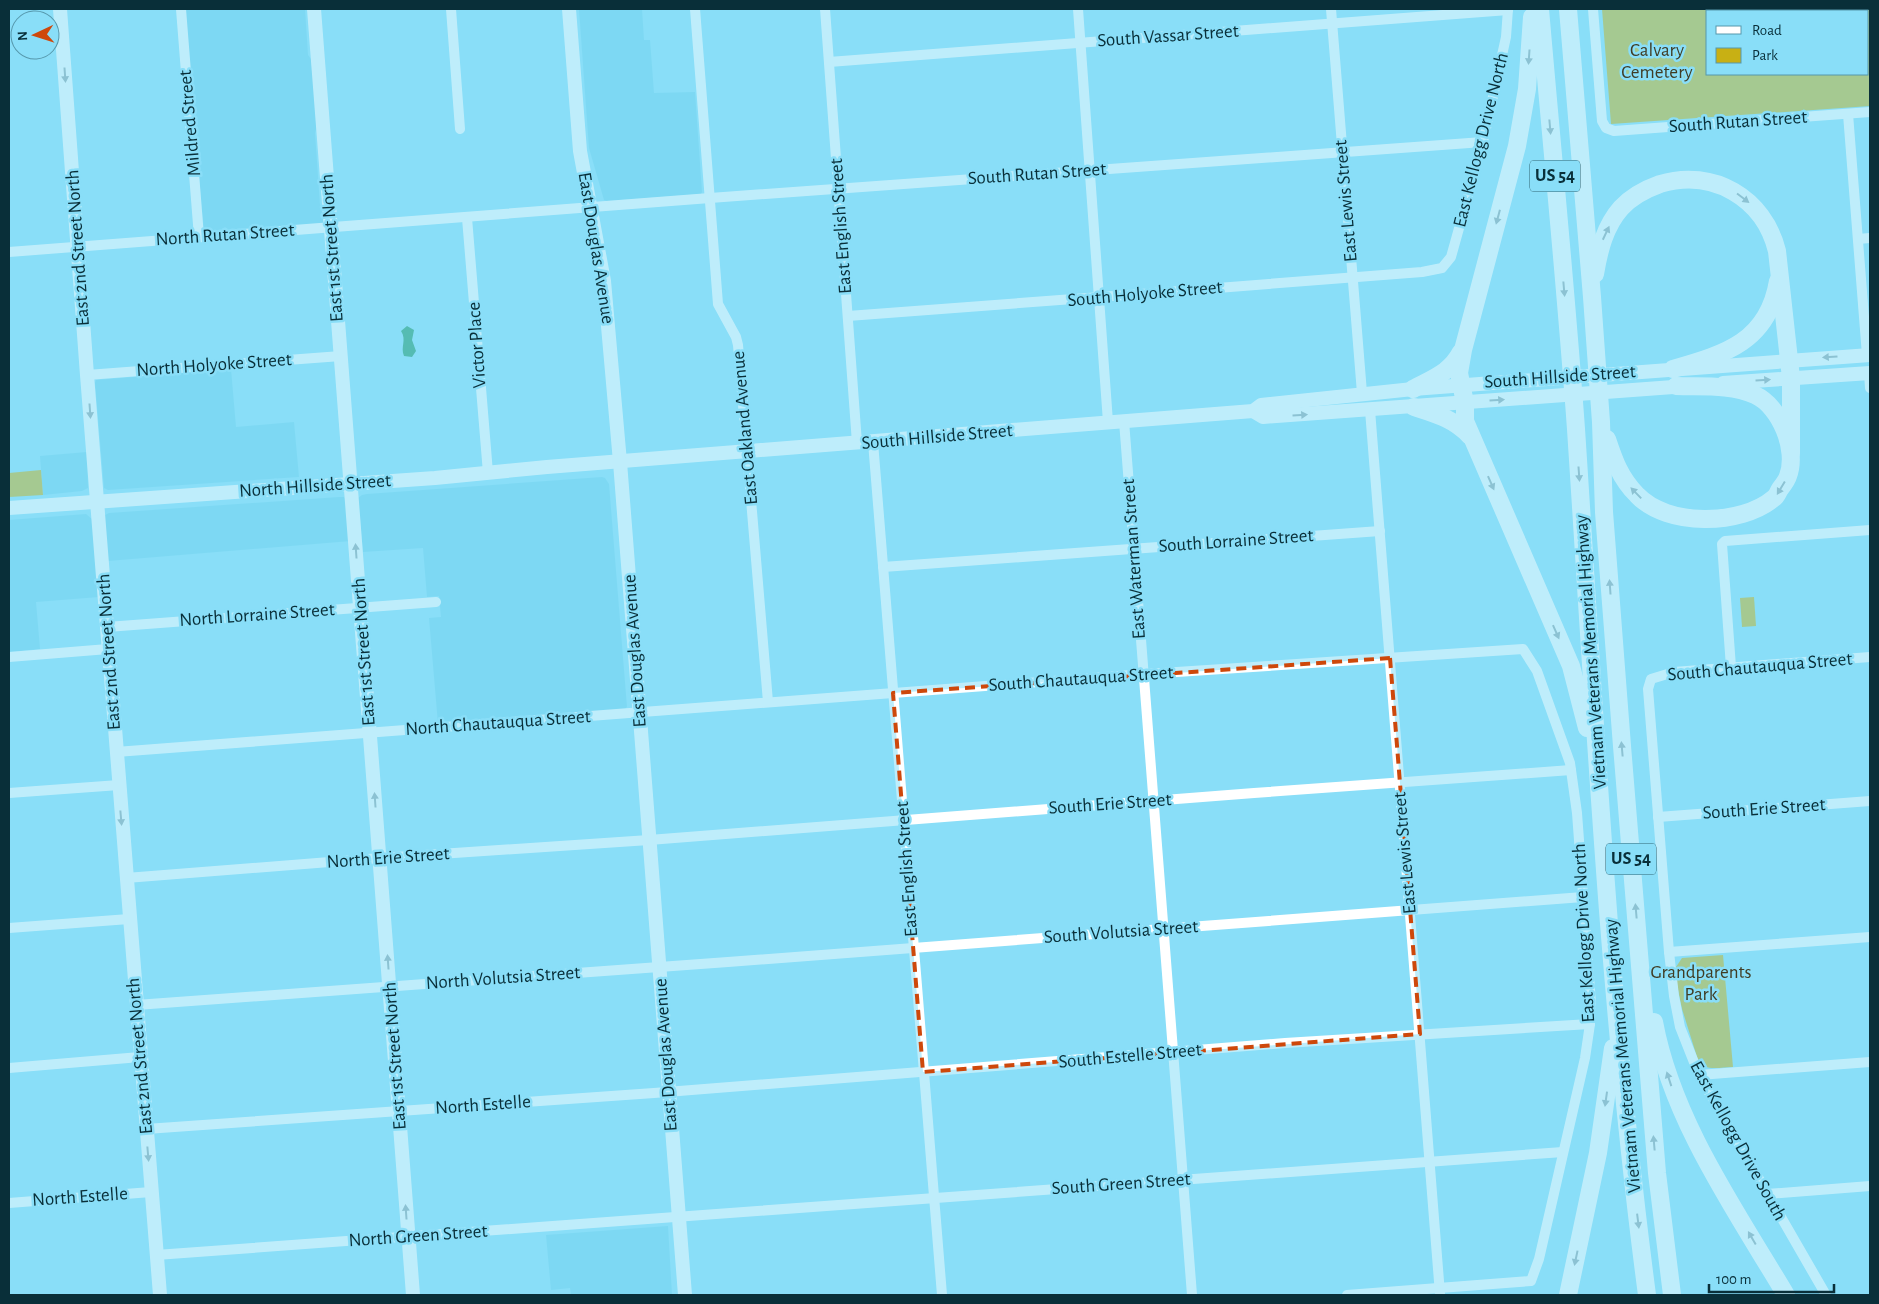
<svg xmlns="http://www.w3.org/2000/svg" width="1879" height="1304" font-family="'Alegreya Sans',sans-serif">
	<rect width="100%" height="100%" fill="#89def8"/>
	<g fill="#70d1ed">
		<polygon points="184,9 305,9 308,55 311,59 318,121 315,133 320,205 324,210 324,222 321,224 204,232"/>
		<polygon points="579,9 642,9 644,40 650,40 654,93 695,92 702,192 701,194 607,201 604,200 589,148"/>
		<polygon points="231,369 236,427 294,422 299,477 108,490 104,488 95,383 96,380"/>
		<polygon points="87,452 88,488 82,491 43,495 40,456"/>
		<polygon points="602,477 605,478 609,484 627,707 624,710 438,724 429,618 441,617 439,596 427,597 423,548 363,552 358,498 362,495 367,494"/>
		<polygon points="339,497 344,497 346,500 351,541 108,561 104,519 105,515 109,513"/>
		<polygon points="86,514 93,520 99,597 36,602 40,649 9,652 9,520"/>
		<polygon points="668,1226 672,1295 571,1295 570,1288 551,1290 546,1235"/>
	</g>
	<g fill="#c8b014" fill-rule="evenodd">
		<path d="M 1602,9 L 1870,9 L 1870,106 L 1611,124 ZM 1708,11 L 1868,11 L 1868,74 L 1708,74 Z"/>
		<polygon points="41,470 43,495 9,497 9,473"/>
		<polygon points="1754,597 1756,626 1742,627 1740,598"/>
		<path d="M 1723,955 L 1733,1067 C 1719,1067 1703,1073 1697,1057 L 1682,1009 L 1674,970 L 1682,958 Z"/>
	</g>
	<path fill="#179260" d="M 407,326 L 414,330 L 412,340 L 416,351 L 412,357 L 404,356 C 400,347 407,340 401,331 Z"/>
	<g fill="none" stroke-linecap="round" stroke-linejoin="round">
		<g stroke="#fff" stroke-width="10">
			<polyline points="181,9 199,237"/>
			<polyline points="451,9 460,129"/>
			<polyline points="695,9 718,304 736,337 738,345 768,702"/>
			<polyline points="825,9 857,443"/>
			<polyline points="1078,9 1108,422"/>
			<polyline points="1331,9 1362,393"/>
			<polyline points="1593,9 1602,121 1606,128 1614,131 1870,112"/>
			<polyline points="829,62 1508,10"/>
			<polyline points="1848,114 1867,355"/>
			<polyline points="467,218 488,473"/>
			<polyline points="1858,239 1870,238"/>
			<polyline points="9,252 710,198 1483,142"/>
			<path d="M 848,316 C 1039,303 1231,286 1422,272 L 1442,268 L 1451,257 L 1483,142 L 1506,37 L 1508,9"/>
			<polyline points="1869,373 1870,388"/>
			<polyline points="87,375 341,356"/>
			<polyline points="1370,410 1440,1294"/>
			<polyline points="1124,421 1192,1295"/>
			<polyline points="873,442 942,1295"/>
			<polyline points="883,567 1380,531"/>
			<polyline points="107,627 436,602"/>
			<polyline points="9,657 108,649"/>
			<polyline points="1731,667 1722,544 1725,541 1870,530"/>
			<polyline points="116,752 1131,675 1523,649 1537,671 1570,763 1577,813 1591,1003 1590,1024 1585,1058 1539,1259 1531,1281 1347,1295"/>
			<polyline points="9,793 119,785"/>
			<polyline points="1658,817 1870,801"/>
			<polyline points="126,878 380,858 649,840 1254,793 1571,770"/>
			<polyline points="9,928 129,919"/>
			<polyline points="1669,952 1870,937"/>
			<polyline points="136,1005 728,962 1583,897"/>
			<polyline points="9,1068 140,1057"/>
			<polyline points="1699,1075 1870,1062"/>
			<polyline points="146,1129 654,1093 1285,1043 1590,1024"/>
			<polyline points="1767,1194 1870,1186"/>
			<polyline points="9,1203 151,1192"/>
			<polyline points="156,1255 1563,1152"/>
			<polyline points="1826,1295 1699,1075 1680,1027 1674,996 1669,952 1648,689 1651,679 1674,672 1870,657"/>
		</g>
		<g stroke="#fff" stroke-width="14">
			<polyline points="60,9 87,375 160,1295"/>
			<polyline points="314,9 413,1295"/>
			<polyline points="569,9 580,151 604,281 620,462 685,1295"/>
			<polyline points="1723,383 1870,373"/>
			<polyline points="1253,411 1263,417 1687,386"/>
			<polyline points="9,508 435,478 547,467 1253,411 1261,405 1413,389 1870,355"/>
		</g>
		<g stroke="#fff" stroke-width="18">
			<path d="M 1540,9 C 1552,149 1566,289 1576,429 C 1595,718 1609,1008 1647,1295"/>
			<polyline points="1568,9 1592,297 1601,422 1604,512 1622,746 1657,1173 1672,1295"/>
			<polyline points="1532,17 1527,89 1517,146 1463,350 1459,373 1465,403 1465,421 1571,666 1587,728"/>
			<path d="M 1595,274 C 1599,250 1605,226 1621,208 C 1632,196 1646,189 1660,184 C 1713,168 1764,198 1777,251 L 1791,378 L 1791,453"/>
			<path d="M 1673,369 C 1725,354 1768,342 1778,281"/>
			<path d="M 1413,389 C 1433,378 1450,373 1461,352"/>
			<path d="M 1414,407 C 1436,414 1454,419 1470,436"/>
			<path d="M 1607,439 C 1614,460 1620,478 1637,495 C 1667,527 1741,526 1774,498 C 1777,496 1778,492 1780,489 C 1783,485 1787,480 1788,476 C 1798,450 1780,406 1755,395 C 1731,384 1701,387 1676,386"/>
			<path d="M 1654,1022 C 1672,1120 1736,1211 1786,1295"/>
			<polyline points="1568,1295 1598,1153 1613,1048"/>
		</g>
	</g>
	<defs><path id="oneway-solid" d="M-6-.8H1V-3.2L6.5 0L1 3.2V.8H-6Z" transform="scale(1.25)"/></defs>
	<g fill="#90a1a6">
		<use href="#oneway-solid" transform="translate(1529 57) rotate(94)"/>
		<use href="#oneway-solid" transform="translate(65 75) rotate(86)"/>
		<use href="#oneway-solid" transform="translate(1550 127) rotate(85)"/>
		<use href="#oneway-solid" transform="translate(1743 198) rotate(37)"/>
		<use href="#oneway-solid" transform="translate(1498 217) rotate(105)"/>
		<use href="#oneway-solid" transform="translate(1606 233) rotate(-65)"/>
		<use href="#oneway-solid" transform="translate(1564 289) rotate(85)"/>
		<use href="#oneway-solid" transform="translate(1830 357) rotate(176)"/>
		<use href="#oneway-solid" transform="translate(1763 380) rotate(-4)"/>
		<use href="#oneway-solid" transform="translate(1497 400) rotate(-4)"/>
		<use href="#oneway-solid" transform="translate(90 411) rotate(86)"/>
		<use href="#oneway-solid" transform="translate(1300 415) rotate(-4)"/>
		<use href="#oneway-solid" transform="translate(1579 474) rotate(86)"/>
		<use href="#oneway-solid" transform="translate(1491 483) rotate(66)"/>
		<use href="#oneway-solid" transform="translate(1781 488) rotate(121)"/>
		<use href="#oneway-solid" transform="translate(1636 493) rotate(-134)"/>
		<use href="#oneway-solid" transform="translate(356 551) rotate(-94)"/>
		<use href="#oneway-solid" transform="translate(1610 587) rotate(-94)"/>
		<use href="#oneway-solid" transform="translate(1556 632) rotate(66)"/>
		<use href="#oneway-solid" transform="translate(1622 749) rotate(-95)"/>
		<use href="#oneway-solid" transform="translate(375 800) rotate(-94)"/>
		<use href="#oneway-solid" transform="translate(121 818) rotate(85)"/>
		<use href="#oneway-solid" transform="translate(1636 911) rotate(-95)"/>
		<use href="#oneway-solid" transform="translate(388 962) rotate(-94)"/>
		<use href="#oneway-solid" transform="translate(1669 1079) rotate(-108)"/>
		<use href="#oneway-solid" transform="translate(1606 1099) rotate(98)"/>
		<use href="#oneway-solid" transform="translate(1654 1143) rotate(-95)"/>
		<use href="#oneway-solid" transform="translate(148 1154) rotate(85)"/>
		<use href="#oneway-solid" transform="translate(406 1212) rotate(-94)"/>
		<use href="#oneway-solid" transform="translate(1638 1221) rotate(83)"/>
		<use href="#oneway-solid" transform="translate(1752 1238) rotate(-120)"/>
		<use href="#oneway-solid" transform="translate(1576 1258) rotate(102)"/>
	</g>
	<path d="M0 0H1879V1304H0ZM 1390,658 L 1420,1034 L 923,1072 L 893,693 Z" fill="#89def8" fill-opacity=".55" fill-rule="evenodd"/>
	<path fill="none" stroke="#ce480b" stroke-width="4" stroke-dasharray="10 6" stroke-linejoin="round" d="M 1390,658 L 1420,1034 L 923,1072 L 893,693 Z"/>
	<g text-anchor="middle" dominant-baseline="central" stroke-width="5" stroke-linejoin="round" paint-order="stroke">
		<g fill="#89def8" stroke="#2f6472" stroke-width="1">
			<rect x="1530" y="160.5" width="50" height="31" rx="4"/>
			<rect x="1606" y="843.5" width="50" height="31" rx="4"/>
		</g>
		<g font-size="18" font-weight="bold" fill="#092f39">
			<text x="1555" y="176">US 54</text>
			<text x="1631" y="859">US 54</text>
		</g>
		<g font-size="19" fill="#092f39" stroke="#89def8">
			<text transform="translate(1168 36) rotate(-4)">South Vassar Street</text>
			<text transform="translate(1738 122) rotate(-4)">South Rutan Street</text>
			<text transform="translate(190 123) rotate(-95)">Mildred Street</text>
			<text transform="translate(1481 140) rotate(-76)">East Kellogg Drive North</text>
			<text transform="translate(1037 174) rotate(-4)">South Rutan Street</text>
			<text transform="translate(1346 201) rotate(-95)">East Lewis Street</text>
			<text transform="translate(841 226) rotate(-94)">East English Street</text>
			<text transform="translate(225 235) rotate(-4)">North Rutan Street</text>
			<text transform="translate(78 248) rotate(-94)">East 2nd Street North</text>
			<text transform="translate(332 248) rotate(-94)">East 1st Street North</text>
			<text transform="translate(596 248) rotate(81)">East Douglas Avenue</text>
			<text transform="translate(1145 294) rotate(-5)">South Holyoke Street</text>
			<text transform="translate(477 345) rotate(-94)">Victor Place</text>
			<text transform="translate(214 365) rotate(-4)">North Holyoke Street</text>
			<text transform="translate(1560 377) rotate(-4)">South Hillside Street</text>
			<text transform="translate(745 428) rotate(-95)">East Oakland Avenue</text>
			<text transform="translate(937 437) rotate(-5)">South Hillside Street</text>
			<text transform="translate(315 486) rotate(-4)">North Hillside Street</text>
			<text transform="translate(1236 541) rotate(-4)">South Lorraine Street</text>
			<text transform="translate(1134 559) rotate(-94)">East Waterman Street</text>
			<text transform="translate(257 615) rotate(-4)">North Lorraine Street</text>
			<text transform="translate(635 651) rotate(-94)">East Douglas Avenue</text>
			<text transform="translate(109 652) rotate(-94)">East 2nd Street North</text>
			<text transform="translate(364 652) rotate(-94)">East 1st Street North</text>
			<text transform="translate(1591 652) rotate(-94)">Vietnam Veterans Memorial Highway</text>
			<text transform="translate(1760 667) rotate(-5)">South Chautauqua Street</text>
			<text transform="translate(1081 679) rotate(-4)">South Chautauqua Street</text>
			<text transform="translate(498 723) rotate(-4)">North Chautauqua Street</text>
			<text transform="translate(1110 804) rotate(-4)">South Erie Street</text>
			<text transform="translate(1764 809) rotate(-4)">South Erie Street</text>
			<text transform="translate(1405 853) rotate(-95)">East Lewis Street</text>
			<text transform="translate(388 858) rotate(-4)">North Erie Street</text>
			<text transform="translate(907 869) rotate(-94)">East English Street</text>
			<text transform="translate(1121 932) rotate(-4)">South Volutsia Street</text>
			<text transform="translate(1584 933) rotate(-93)">East Kellogg Drive North</text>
			<text transform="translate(503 978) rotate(-4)">North Volutsia Street</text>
			<text transform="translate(666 1055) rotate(-94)">East Douglas Avenue</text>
			<text transform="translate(140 1056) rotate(-95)">East 2nd Street North</text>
			<text transform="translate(395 1056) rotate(-94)">East 1st Street North</text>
			<text transform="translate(1130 1056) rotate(-5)">South Estelle Street</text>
			<text transform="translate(1623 1056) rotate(-95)">Vietnam Veterans Memorial Highway</text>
			<text transform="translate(483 1105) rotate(-4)">North Estelle</text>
			<text transform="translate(1738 1141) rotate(61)">East Kellogg Drive South</text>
			<text transform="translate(1121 1184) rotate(-4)">South Green Street</text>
			<text transform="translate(80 1197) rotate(-4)">North Estelle</text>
			<text transform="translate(418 1236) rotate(-4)">North Green Street</text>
		</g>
		<g font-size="19" fill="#403c24" stroke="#89def8">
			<text x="1657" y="50">Calvary<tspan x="1657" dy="22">Cemetery</tspan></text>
			<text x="1701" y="972">Grandparents<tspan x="1701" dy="22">Park</tspan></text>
		</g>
	</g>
	<rect width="1879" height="1304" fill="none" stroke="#092f39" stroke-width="20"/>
	<rect x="1706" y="10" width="162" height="65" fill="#89def8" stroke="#5698ac"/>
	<rect x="1716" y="26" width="25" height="8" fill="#ffffff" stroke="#5698ac"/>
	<text x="1752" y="35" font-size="15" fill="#092f39">Road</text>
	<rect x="1716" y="48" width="25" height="15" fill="#c8b014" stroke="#5698ac"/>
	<text x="1752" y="60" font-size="15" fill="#092f39">Park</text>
	<g transform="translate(35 35) rotate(266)"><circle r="24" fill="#89def8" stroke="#5698ac"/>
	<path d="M0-4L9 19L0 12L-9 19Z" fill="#ce480b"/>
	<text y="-8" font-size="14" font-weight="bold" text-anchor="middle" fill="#092f39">N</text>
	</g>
	<path d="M1709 1284v8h125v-8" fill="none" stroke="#092f39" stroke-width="2.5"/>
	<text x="1716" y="1284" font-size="15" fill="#092f39" stroke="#89def8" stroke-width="4" paint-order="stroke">100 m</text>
</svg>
